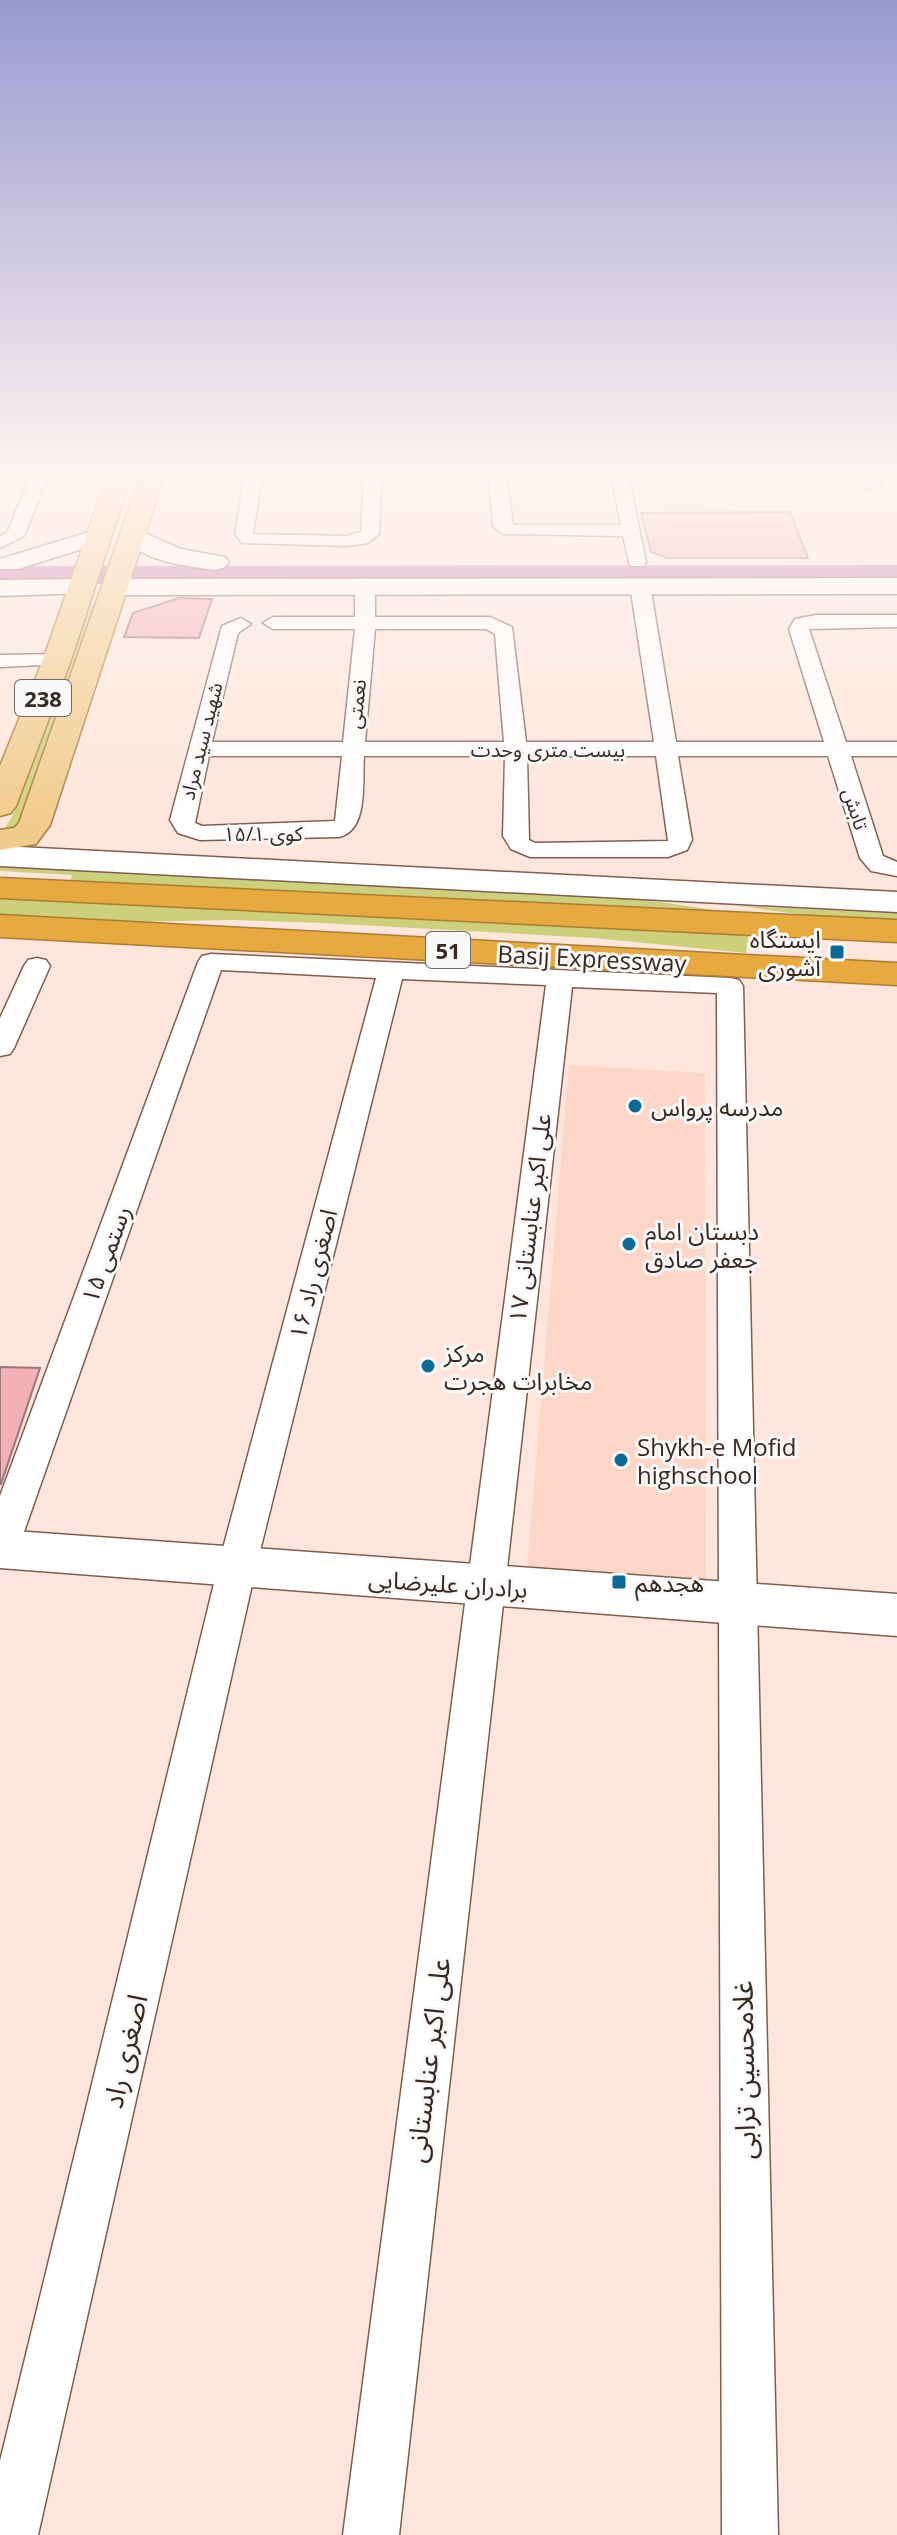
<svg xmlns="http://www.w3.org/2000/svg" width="897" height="2535" font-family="'Open Sans','Noto Sans Arabic',sans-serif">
	<rect width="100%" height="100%" fill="#fee6dd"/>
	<polygon fill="#fcd6c7" points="569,1065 705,1073 706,1582 527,1568"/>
	<g fill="#cdd07a">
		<polygon points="0,570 67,570 64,581 0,581"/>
		<polygon points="88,605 96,606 54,723 25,816 20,828 4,830 14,813"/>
		<polygon points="0,861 275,881 336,879 567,892 661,902 758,917 70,883 72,875 0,871"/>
		<polygon points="0,895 749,933 746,953 594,938 322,923 231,920 131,922 0,915"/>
		<polygon points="738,906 897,913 897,923 860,922"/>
	</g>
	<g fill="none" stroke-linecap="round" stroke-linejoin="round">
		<polygon fill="#c471ae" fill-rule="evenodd" points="897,565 897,583 0,584 0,566"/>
	</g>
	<g fill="#f2b0b8" stroke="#9c757a" stroke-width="2">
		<polygon points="790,512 808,558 667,558 651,552 641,513"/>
		<polygon points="179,598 212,599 199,638 124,637 133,613"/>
		<polygon points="0,1367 40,1368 1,1484 0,1484"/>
	</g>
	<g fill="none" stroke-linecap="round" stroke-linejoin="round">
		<defs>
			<g id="street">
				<polygon points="32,474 49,474 24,536 0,548 0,536 7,533"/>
				<polygon points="245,474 262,474 253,534 347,536 361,532 364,474 382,474 379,534 368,543 347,546 242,543 235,534"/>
				<polygon points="489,474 506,474 513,525 621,525 611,474 628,474 646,562 644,566 630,566 623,536 503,534 493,526"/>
				<polygon points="859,474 876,474 881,485 872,490 866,489"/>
				<path d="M 365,578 L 375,584 L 375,617 L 490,617 L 512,627 L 526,742 L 654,742 L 630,585 L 633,581 L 647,581 L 650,585 L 676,742 L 824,742 L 789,629 L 795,619 L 816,615 L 897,615 L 897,627 L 809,629 L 846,742 L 897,742 L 897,756 L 851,756 L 883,856 L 897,862 L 897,876 L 871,871 L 860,858 L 828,756 L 678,756 L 692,840 L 687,850 L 668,857 L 530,857 L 511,849 L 503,836 L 505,756 L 364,756 C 362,781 369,830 339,837 L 200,840 L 178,833 L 170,820 L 222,626 L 241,618 L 251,624 L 238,633 L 212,742 L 343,742 L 355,629 L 273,629 L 263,623 L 273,617 L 355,617 L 355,584 ZM 375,629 L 486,629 L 495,634 L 504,742 L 365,742 ZM 209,756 L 342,756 L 335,821 L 202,826 L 195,823 ZM 527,756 L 656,756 L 668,841 L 535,843 L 529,840 Z"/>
				<polygon points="57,654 64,656 67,660 64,664 0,667 0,655"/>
				<polygon points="211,954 730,978 739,980 743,986 778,2535 722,2535 717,993 572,987 399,2535 343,2535 546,985 402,979 256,1567 38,2535 0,2535 0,2461 218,1567 376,978 221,970 19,1546 13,1556 0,1560 0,1496 198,962 202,956"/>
				<polygon points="37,958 46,960 50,966 14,1048 10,1054 0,1056 0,1018 24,966 28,960"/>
			</g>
			<g id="secondary">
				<polygon points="99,529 108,531 111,536 108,541 18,569 0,569 0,559"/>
				<path d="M 135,529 L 181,549 L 225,557 L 229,562 L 225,567 L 216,570 C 187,566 141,562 123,536 L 126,531 Z"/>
				<polygon points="897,578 897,594 116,595 107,593 103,587 107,581 116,579"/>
				<polygon points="80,579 89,581 93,587 89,593 0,596 0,580"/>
				<polygon points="0,846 897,892 897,912 0,866"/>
				<polygon points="0,1530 897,1594 897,1636 0,1568"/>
			</g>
			<g id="primary">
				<polygon points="108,474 132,474 71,660 16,806 11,813 0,816 0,766 43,660"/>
				<polygon points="141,474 165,474 50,825 36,844 0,850 0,830 14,828 19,823"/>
			</g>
			<g id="highway">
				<polygon points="0,878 897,920 897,942 0,898"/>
				<polygon points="0,915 897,963 897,985 0,937"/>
			</g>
		</defs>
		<use href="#street" stroke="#7f5d4f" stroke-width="3"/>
		<use href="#secondary" stroke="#7f5d4f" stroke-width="3"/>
		<use href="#primary" stroke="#aa7c35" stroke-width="3"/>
		<use href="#highway" stroke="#aa7c35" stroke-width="3"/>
		<use href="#street" fill="#fff" fill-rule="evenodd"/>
		<use href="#secondary" fill="#fff" fill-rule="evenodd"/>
		<use href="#primary" fill="#f1cb8b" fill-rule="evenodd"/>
		<use href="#highway" fill="#e8a93e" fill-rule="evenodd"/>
	</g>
	<linearGradient id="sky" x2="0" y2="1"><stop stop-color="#9999d1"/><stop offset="0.57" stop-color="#fff4f0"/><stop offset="1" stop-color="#fff4f0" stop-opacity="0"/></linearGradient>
	<rect width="897" height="829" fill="url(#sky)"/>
	<g fill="#0c6a99" stroke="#f9f9f9" stroke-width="3">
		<rect x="829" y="944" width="16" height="16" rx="4"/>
		<circle cx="635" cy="1106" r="8"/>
		<circle cx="629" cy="1244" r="8"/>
		<circle cx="428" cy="1366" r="8"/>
		<circle cx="621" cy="1460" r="8"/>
		<rect x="611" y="1574" width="16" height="16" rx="4"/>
	</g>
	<g text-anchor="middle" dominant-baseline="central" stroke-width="6" stroke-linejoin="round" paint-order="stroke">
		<g font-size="20" fill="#382923" stroke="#f9f9f9">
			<text transform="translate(356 704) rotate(-84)">نعمتی</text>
			<text transform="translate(201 741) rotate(-76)">شهید سید مراد</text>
			<text x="548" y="749">بیست متری وحدت</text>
			<text transform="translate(856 809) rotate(72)">تابش</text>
			<text x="263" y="833">کوی ۱۵/۱</text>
		</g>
		<g fill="#f9f9f9" stroke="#726763" stroke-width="2">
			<rect x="15" y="680" width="56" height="36" rx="6"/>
			<rect x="426" y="932" width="44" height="36" rx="6"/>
		</g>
		<g font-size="22" font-weight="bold" fill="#382923">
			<text x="43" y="698">238</text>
			<text x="448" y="950">51</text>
		</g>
		<g font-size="24" fill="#382923" stroke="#f9f9f9" text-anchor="start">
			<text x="821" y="938" text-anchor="end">ایستگاه<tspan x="821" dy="28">آشوری</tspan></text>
			<text x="651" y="1106">مدرسه پرواس</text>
			<text x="645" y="1230">دبستان امام<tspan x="645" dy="28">جعفر صادق</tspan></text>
			<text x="444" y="1352">مرکز<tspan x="444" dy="28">مخابرات هجرت</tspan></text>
			<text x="637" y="1446">Shykh-e Mofid<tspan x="637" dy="28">highschool</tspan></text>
			<text x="635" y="1582">هجدهم</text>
		</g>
		<g font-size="24" fill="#382923" stroke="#f9f9f9">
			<text transform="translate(592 958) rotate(3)">Basij Expressway</text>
			<text transform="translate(529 1218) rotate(-83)">علی اکبر عنابستانی ۱۷</text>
			<text transform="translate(105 1254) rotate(-70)">رستمی ۱۵</text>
			<text transform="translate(312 1274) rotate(-76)">اصغری راد ۱۶</text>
			<text transform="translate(448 1583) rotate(4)">برادران علیرضایی</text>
		</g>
		<g font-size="28" fill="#382923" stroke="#f9f9f9">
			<text transform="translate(124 2051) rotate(-77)">اصغری راد</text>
			<text transform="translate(427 2060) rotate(-83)">علی اکبر عنابستانی</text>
			<text transform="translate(743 2070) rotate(-91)">غلامحسین ترابی</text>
		</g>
	</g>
</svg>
